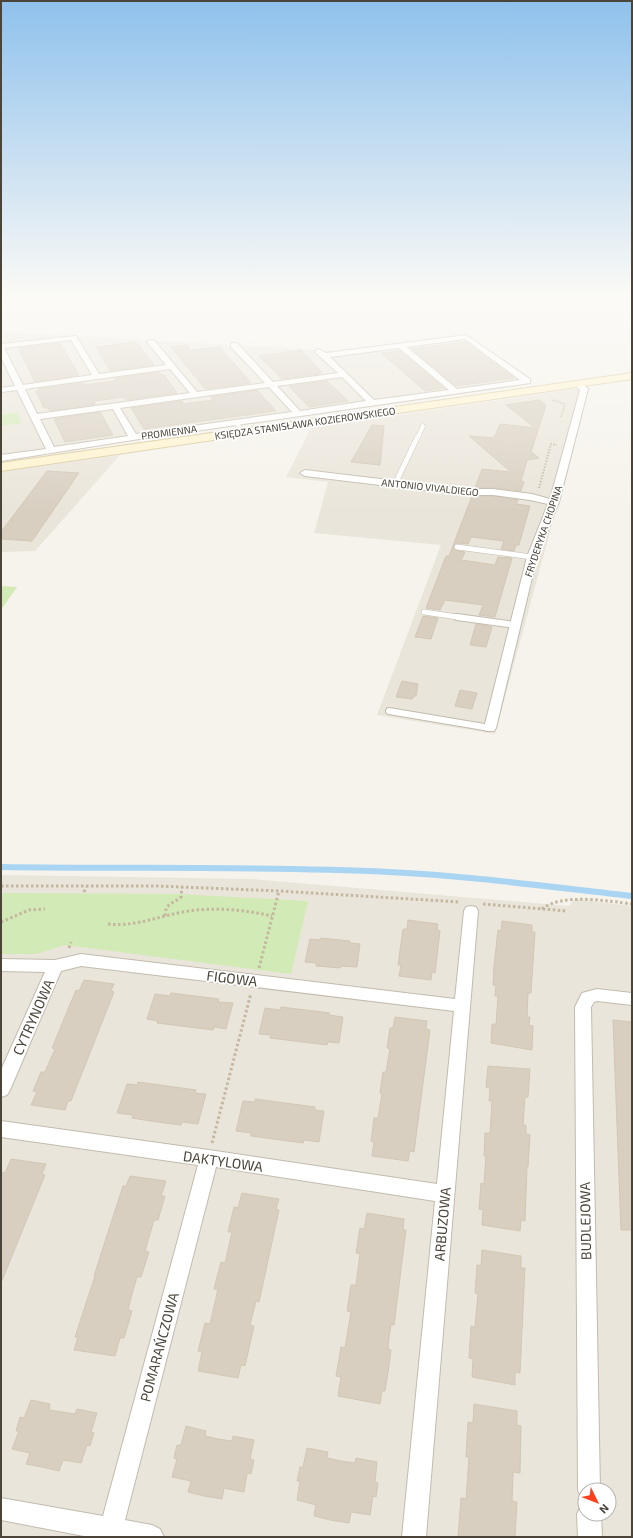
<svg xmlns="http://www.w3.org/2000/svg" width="633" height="1538" font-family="'Exo 2',sans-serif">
	<rect width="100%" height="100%" fill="#f6f3ec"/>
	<g fill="#eae5da" fill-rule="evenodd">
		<polygon points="1,332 339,351 465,335 525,379 123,435 123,437 1,455"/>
		<polygon points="587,387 589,388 495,734 377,715 441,545 314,533 328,482 286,477 311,428"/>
		<polygon points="120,455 35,551 1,552 1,472"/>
		<path d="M 1,875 L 252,879 L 569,906 L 575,899 L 632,906 L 632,1537 L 1,1537 ZM 585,1490 L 609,1490 L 609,1514 L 585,1514 Z"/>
	</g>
	<g fill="#d2eab5">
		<polygon points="17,412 22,423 1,426 1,415"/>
		<polygon points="1,586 17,587 1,610"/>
		<polygon points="1,893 179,894 308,901 291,974 65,945 37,954 1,954"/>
	</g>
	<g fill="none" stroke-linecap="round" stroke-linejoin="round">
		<path stroke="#a9d4f2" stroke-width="6" d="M 1,867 C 130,869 260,866 389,872 C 470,876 551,887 632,896"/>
	</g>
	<g fill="#d8cfc1" stroke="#d3c7b4">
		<polygon points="136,342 154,365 110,371 96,347"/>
		<polygon points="466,342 499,367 514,378 456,386 412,349"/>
		<polygon points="60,343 79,375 35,382 18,348"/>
		<polygon points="187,345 190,350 220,347 251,383 205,389 171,347"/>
		<polygon points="301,350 322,372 319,372 320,374 282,379 259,356"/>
		<polygon points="400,351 444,388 425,391 381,353"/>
		<polygon points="159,372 161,375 164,375 177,393 126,400 124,397 94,401 95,405 50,411 48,408 44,408 36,391 39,391 38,389 83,383 84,385 116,381 115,378"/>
		<polygon points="327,381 348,401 309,407 289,386"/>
		<polygon points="257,390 276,411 144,429 131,408 182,401 184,404 213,400 211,397"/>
		<polygon points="539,400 546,405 531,452 539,458 527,460 521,481 524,482 521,491 493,488 475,488 482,469 511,472 469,436 494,438 500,424 535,428 506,405"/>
		<polygon points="100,412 113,435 65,442 54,419"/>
		<polygon points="372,425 384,426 380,465 351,462"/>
		<polygon points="47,471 79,473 32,541 1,539 1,532"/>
		<polygon points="472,496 493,496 518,500 516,504 530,506 519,545 516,545 514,551 501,549 504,541 471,537 468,544 457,543 453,546 455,550 465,552 461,560 495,565 498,557 512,558 495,617 479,615 483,605 445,600 440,610 426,608 446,556 449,556"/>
		<polygon points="423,616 438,618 431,639 415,637"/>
		<polygon points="476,624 492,627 486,647 470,645"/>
		<polygon points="402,681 418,684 416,696 414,696 412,699 396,697"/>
		<polygon points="460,690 477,693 472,709 455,706"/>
		<polygon points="408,920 438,924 437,930 440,931 435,973 432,972 431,980 399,976 401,965 398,965 403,929 407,929"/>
		<polygon points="502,921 532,925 532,932 535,932 531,993 528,993 527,1017 530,1017 529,1025 533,1026 532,1050 491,1043 492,1024 496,1024 498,996 495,996 496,985 493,985 494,966 498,930 501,931"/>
		<polygon points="321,938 350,941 350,943 360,944 357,967 341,966 340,968 316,966 316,963 305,962 310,939 320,940"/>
		<polygon points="84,980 114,984 111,991 114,992 71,1101 68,1101 65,1110 31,1105 37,1092 33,1091 41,1072 45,1072 55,1049 52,1048 76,990 79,991"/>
		<polygon points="171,993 219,999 218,1002 233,1003 226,1029 214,1027 213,1030 157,1023 158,1021 147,1019 155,994 170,996"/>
		<polygon points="281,1007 330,1013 329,1015 343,1017 339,1043 328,1042 327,1045 270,1038 271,1035 259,1034 265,1008 280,1010"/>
		<polygon points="395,1017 427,1021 426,1029 430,1030 414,1152 410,1151 408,1161 372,1156 374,1142 371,1141 374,1118 378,1118 382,1094 380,1093 383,1072 386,1072 390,1049 387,1048 390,1028 393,1028"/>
		<polygon points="613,1020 632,1022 632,1230 621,1230"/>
		<polygon points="488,1066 530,1069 528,1097 525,1097 523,1125 526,1125 526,1134 530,1135 528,1167 527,1167 525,1221 521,1220 520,1231 482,1225 483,1210 479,1209 481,1183 484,1184 486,1156 484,1156 485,1133 490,1133 492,1101 489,1101 490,1088 486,1087"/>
		<polygon points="138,1082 196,1090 195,1093 206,1094 198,1124 182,1122 181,1125 157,1122 132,1118 133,1115 117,1113 127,1084 137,1085"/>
		<polygon points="255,1099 315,1107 315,1110 324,1111 319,1142 304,1140 303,1143 251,1136 251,1133 236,1131 243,1101 255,1102"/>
		<polygon points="11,1159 46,1164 42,1174 45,1175 1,1283 1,1172 5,1173"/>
		<polygon points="130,1176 166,1181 161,1196 165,1196 158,1220 154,1220 145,1251 149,1252 141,1277 137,1277 132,1294 128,1310 132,1311 124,1338 120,1338 115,1356 74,1350 78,1337 75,1337 95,1276 94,1276 100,1257 123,1186 126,1186"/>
		<polygon points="242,1193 279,1199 276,1209 279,1210 259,1302 256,1301 250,1325 254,1326 245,1366 241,1365 238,1378 198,1371 202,1352 198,1351 205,1323 210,1324 218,1289 214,1289 221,1262 225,1263 232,1232 228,1232 234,1207 238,1208"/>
		<polygon points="367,1213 404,1219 403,1230 406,1230 394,1325 391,1325 389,1337 388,1349 391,1350 388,1372 385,1391 382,1391 380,1404 338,1396 341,1377 336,1376 341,1347 345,1348 351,1312 347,1311 351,1285 356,1285 358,1269 360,1254 356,1253 360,1228 364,1229"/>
		<polygon points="482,1250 521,1256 521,1268 525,1268 520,1373 515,1372 515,1385 472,1377 473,1359 469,1358 471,1326 475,1327 478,1294 475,1293 477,1265 481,1266"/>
		<polygon points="31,1400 50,1404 49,1410 75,1414 77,1409 97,1413 91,1432 94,1433 90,1446 87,1445 81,1463 63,1460 59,1471 42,1467 26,1464 30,1453 12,1449 19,1431 16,1431 20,1417 24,1418"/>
		<polygon points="474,1404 517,1411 517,1425 521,1426 520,1473 513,1472 512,1501 517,1502 515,1537 458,1537 461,1498 466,1499 469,1457 466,1457 468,1422 473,1423"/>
		<polygon points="186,1426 206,1431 205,1436 218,1439 232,1441 233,1436 254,1440 250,1459 254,1460 251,1474 247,1473 244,1492 224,1488 222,1499 204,1496 188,1492 191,1481 172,1477 177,1459 174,1458 177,1445 181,1445"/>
		<polygon points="307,1448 328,1452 327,1458 341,1461 355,1463 356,1458 377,1462 375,1482 378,1483 376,1497 373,1496 370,1515 351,1512 349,1523 330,1520 314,1516 316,1505 297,1500 300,1481 297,1481 300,1467 303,1467"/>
	</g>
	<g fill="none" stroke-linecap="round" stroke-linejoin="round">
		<defs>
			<g id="lane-far2">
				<polyline points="236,422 243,432"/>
				<polyline points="418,437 423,426"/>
			</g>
			<g id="lane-far1">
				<polyline points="395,484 418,436"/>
				<polyline points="457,547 532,557"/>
				<polyline points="424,612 464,618"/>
			</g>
			<g id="lane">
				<polyline points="457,617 515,625"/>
				<polyline points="389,711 490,728"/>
			</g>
			<g id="street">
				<path d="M 466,335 L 530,379 L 530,383 L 133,440 L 1,461 L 1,455 L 46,449 L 17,390 L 1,392 L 1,388 L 15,386 L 1,357 L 1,344 L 76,336 L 99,374 L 166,365 L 147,342 L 151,340 L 154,340 L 197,392 L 265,383 L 231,347 L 231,343 L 237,343 L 273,382 L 338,373 L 316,353 L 315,351 L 319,349 L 326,353 ZM 465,339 L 520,380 L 457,389 L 407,347 ZM 71,340 L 92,375 L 23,385 L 4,348 ZM 399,348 L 449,390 L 374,400 L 330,357 ZM 170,369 L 190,393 L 37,414 L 25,389 ZM 342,377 L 366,401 L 300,411 L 277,386 ZM 269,387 L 292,412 L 136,434 L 120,408 ZM 113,409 L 128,436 L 54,447 L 40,419 Z"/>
				<polygon points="575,382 581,382 588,389 559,502 537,557 496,728 494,731 486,731 484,728 527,557 548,504 530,500 493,495 464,495 305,476 300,473 305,470 464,489 493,489 532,494 550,499 580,390 574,384"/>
				<polygon points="471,906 476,907 478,911 426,1537 402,1537 435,1201 216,1167 125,1520 152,1525 160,1529 164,1537 89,1537 1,1520 1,1498 103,1516 198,1165 1,1137 1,1121 209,1150 437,1184 454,1011 81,966 61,971 10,1090 7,1095 1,1097 1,1070 45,972 1,971 1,959 55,960 81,954 455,999 464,911 466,907"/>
				<polygon points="597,989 632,993 632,1005 597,1001 594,1002 591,1007 600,1490 585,1490 585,1500 581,1498 578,1490 575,1007 582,993"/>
				<polygon points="585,1504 585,1514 601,1514 602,1537 578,1537 577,1514 581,1506"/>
			</g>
			<polygon id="secondary" points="632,373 632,379 1,471 1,463"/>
		</defs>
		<use href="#lane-far2" stroke="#c2bbae" stroke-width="5"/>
		<use href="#lane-far1" stroke="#c2bbae" stroke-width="6"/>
		<use href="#lane" stroke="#c2bbae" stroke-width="8"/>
		<use href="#street" stroke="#c2bbae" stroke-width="2"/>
		<use href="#secondary" stroke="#d6c79b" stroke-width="2"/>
		<polyline stroke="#c4b79f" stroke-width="1.5" stroke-dasharray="1 1" stroke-linecap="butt" points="552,400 565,404 561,417"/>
		<polyline stroke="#c4b79f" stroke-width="2" stroke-dasharray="1.5 1.5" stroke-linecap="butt" points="539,488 551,444 557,445"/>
		<g stroke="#c4b79f" stroke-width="3" stroke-dasharray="2.5 2.5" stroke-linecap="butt">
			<polyline points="1,886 157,886 279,891 460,902"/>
			<polyline points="84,892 86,887"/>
			<polyline points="483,904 567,911"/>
			<path d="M 542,909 C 561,893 609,901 632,904"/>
			<path d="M 165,916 C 165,903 173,904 181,897 L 182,887"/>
			<polyline points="1,922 29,910 45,909"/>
			<path d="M 108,924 C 137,927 161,915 189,911 C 217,907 245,910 272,916"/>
			<polyline points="69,948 71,942"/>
			<polyline points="259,968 279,891"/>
			<polyline points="212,1143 251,993"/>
		</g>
		<use href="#lane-far2" stroke="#fff" stroke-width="4"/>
		<use href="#lane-far1" stroke="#fff" stroke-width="5"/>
		<use href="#lane" stroke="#fff" stroke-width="6"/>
		<use href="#street" fill="#fff" fill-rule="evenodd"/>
		<use href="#secondary" fill="#fff3cd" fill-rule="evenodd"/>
	</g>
	<linearGradient id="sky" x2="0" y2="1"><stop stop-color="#8fc1ec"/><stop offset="0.58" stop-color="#fbfaf6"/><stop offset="1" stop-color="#fbfaf6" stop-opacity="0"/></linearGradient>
	<rect width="633" height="511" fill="url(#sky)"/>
	<g text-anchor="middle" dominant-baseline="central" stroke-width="3.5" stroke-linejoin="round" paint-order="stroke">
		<g font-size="10" fill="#4b4439" stroke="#fff">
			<text transform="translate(305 423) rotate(-8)">KSIĘDZA STANISŁAWA KOZIEROWSKIEGO</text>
			<text transform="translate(169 432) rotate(-8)">PROMIENNA</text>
			<text transform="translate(430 487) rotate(6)">ANTONIO VIVALDIEGO</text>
			<text transform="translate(543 531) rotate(-71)">FRYDERYKA CHOPINA</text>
		</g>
		<g font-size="14" fill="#4b4439" stroke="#fff">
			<text transform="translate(232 978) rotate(7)">FIGOWA</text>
			<text transform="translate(33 1017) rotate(-66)">CYTRYNOWA</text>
			<text transform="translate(223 1161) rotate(8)">DAKTYLOWA</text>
			<text transform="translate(585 1221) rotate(-91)">BUDLEJOWA</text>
			<text transform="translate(442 1224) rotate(-85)">ARBUZOWA</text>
			<text transform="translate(159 1347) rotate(-75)">POMARAŃCZOWA</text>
		</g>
	</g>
	<rect width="633" height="1538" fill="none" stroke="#4b4439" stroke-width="4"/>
	<g transform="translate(597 1502) rotate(133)"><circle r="19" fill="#ffffff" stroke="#b7b4b0"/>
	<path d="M0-3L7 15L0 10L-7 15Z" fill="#fc3f1d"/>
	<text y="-6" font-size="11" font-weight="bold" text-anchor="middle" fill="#4b4439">N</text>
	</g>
</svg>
